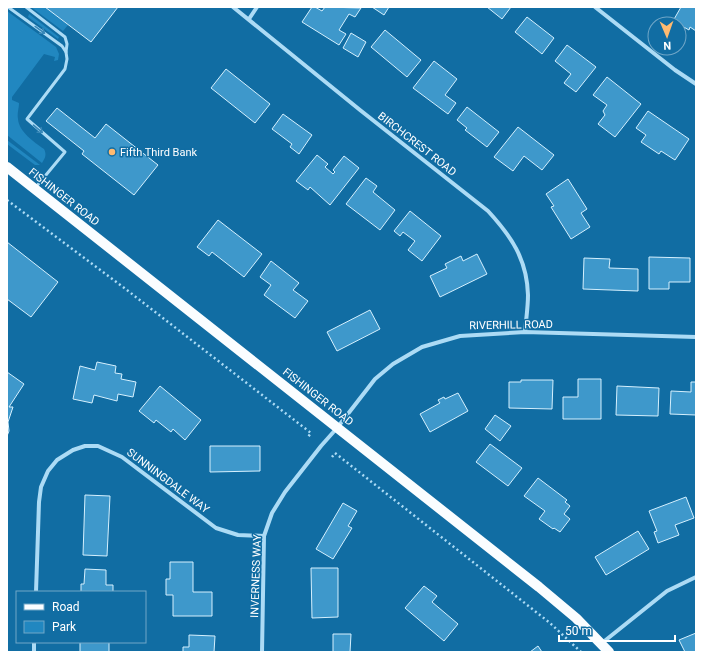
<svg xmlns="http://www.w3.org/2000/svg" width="703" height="659" font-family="Roboto,sans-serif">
	<rect width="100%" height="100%" fill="#116da3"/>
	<g fill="#2187c0">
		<polygon points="31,7 45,7 68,25 63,31"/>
		<path d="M 7,11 L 56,47 L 59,54 L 58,60 L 54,61 L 55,57 L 44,54 L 12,97 L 12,100 L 19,103 C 19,108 17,113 18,119 C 19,132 34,142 44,149 C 47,155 45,158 42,163 L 7,135 Z"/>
		<polygon points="29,14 59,37 58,39 28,17"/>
		<polygon points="7,140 40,165 35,165 7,144"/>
	</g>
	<g fill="#3e98cb" stroke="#d5f0fe">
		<polygon points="45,7 118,7 91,42"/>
		<polygon points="312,7 315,7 322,11 325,7 361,8 355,17 349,14 339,30 346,34 339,45 302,22"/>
		<polygon points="372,7 389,7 384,15"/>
		<polygon points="487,7 511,7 502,19"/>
		<polygon points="681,7 696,7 696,31 690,27 689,30 673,21"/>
		<polygon points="527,17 554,38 542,54 515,32"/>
		<polygon points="385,30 421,60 407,77 371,47"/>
		<polygon points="351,33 366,42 358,57 343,48"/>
		<polygon points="567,45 596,67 576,92 564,83 571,74 555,61"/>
		<polygon points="434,61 457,79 445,95 456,103 448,114 413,88"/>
		<polygon points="226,69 270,104 255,123 211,88"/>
		<polygon points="607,77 641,104 615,137 598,124 605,115 603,111 607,105 593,95"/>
		<polygon points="467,107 499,132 487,147 465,130 467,128 457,120"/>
		<polygon points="57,108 95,138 106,124 158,165 134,195 82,154 84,151 46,121"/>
		<polygon points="648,111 689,139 675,160 661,151 659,154 641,142 646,135 636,128"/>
		<polygon points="283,114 312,135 299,154 290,147 292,144 272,129"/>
		<polygon points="518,127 554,155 542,170 524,156 513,171 494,157"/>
		<polygon points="317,155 328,164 325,167 333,174 335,172 333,170 344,156 359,168 330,205 310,187 308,190 296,181"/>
		<polygon points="366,178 377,186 373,192 395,210 380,230 346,204"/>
		<polygon points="568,179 587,209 581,213 590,227 571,239 551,207 554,206 546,194"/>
		<polygon points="410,211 441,236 422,261 408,250 415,241 403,232 400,236 394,231"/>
		<polygon points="218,220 262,254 244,277 212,252 209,256 197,247"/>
		<polygon points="7,242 58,282 31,317 7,299"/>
		<polygon points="477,254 487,274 440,297 430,276 447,268 445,264 461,256 463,261"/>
		<polygon points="649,257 690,258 690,282 669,282 669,289 649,289"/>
		<polygon points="584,258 610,259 609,268 638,269 638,291 583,289"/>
		<polygon points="271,261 299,283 293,290 308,301 295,318 264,295 271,285 260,277"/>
		<polygon points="370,310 380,329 337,351 327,332"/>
		<polygon points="97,362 116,366 115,373 122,374 121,379 136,382 133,397 118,394 117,401 94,395 92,403 73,399 80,366 95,370"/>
		<polygon points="7,372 24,384 9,407 13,407 8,422 9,431 7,436"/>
		<polygon points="578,379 601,379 601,419 563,419 563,397 578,397"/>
		<polygon points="521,380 553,380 552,409 509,408 509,382 521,382"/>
		<polygon points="691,382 696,382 696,415 670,414 671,391 691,392"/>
		<polygon points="160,386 201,420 185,440 173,429 171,432 156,420 154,423 139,411"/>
		<polygon points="617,386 659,388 658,416 616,415"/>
		<polygon points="458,393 468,411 430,432 420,414 440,403 438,400 444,397 445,399"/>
		<polygon points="495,415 511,426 500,441 485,429"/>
		<polygon points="490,444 522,468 508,486 476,462"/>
		<polygon points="210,446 260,446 260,471 210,472"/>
		<polygon points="538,478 567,500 565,502 570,506 564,514 570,519 560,532 554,528 553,529 539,519 545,511 524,496"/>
		<polygon points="85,495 110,496 107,556 83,555"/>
		<polygon points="686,497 694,518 675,525 679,535 658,543 654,532 657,531 649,511"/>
		<polygon points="343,503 357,511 348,526 352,528 333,559 316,549"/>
		<polygon points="638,531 649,549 606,575 595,557"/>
		<polygon points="170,562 193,562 193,592 212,592 212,616 173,616 173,595 166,595 166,579 170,579"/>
		<polygon points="311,568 338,568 338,617 312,618"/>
		<polygon points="85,569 106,570 106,585 113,585 113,592 81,592 81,584 84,584"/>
		<polygon points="424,586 437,596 432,602 458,624 444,641 405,608"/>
		<polygon points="696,633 696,652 685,652 679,640"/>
		<polygon points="333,634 351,634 350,652 333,652"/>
		<polygon points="189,635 215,636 214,652 183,652 183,647 189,647"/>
		<rect x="80" y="642" width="29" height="10"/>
		<polygon points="538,646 542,652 530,652"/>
	</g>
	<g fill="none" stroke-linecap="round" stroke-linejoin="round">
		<g stroke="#acdbf5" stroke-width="2.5" stroke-dasharray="2 3" stroke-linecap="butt">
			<polyline points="7,200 123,287 311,433 308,437"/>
			<polyline points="332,457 335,453 550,623 581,652"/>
		</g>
		<g stroke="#acdbf5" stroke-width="3">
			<polyline points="8,7 62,46 66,52 67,59 65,69 27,119 65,152 36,187"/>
			<polyline points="26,7 65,37 67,44 66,52"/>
		</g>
		<g stroke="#acdbf5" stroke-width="4">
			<path d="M 233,7 L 360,110 L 488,211 C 511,236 527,259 528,295 C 528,307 526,320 525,332"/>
			<polyline points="595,7 675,70 696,84"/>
			<polyline points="249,19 257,7"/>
			<polyline points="36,592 39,502 41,487 48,471 57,460 73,450 85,446 98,446 122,457 216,528 238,535 264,536"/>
			<polyline points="602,643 667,591 696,577"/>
			<polyline points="34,652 34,642"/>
			<polyline points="262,652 264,536 272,513 285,492 321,446 337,428 375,379 393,364 422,347 460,336 525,332 696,337"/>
		</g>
		<polyline stroke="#fafdff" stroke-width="10" points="7,167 539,587 576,618 609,652"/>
	</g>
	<defs><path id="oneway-shaft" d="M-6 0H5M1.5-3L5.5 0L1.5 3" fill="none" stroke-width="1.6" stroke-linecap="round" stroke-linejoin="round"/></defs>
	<g stroke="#3888b8">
		<use href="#oneway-shaft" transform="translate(40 30) rotate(36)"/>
		<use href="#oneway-shaft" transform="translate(38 129) rotate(40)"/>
	</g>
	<circle fill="#ffba70" stroke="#116da3" stroke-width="1.5" cx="112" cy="152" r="4"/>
	<g text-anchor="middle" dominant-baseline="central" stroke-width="3" stroke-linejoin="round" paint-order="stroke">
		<g font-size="11" fill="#fff" stroke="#116da3">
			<text transform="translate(417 144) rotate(38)">BIRCHCREST ROAD</text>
			<text transform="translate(64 197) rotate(38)">FISHINGER ROAD</text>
			<text transform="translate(511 325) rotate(-1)">RIVERHILL ROAD</text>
			<text transform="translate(318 397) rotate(38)">FISHINGER ROAD</text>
			<text transform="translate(168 481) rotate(37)">SUNNINGDALE WAY</text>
			<text transform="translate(256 576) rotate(-88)">INVERNESS WAY</text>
		</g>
		<g font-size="11" fill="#fff" stroke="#116da3" text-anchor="start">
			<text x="120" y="152">Fifth Third Bank</text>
		</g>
	</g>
	<rect width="703" height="659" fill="none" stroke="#ffffff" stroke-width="16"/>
	<rect x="16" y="591" width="130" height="52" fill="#116da3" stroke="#70a7c8"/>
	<rect x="24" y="604" width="20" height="6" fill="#fafdff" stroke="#70a7c8"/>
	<text x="52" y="611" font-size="12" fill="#ffffff">Road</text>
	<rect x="24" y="621" width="20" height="12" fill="#2187c0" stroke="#70a7c8"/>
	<text x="52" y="631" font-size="12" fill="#ffffff">Park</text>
	<g transform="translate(667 36) rotate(178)"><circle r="19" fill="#116da3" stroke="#70a7c8"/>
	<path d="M0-3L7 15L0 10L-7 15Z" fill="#ffba70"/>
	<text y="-6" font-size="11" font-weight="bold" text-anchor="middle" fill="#ffffff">N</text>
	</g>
	<path d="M559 635v6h116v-6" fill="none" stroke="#ffffff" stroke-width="2"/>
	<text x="565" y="635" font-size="12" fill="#ffffff" stroke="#116da3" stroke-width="3" paint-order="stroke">50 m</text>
</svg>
